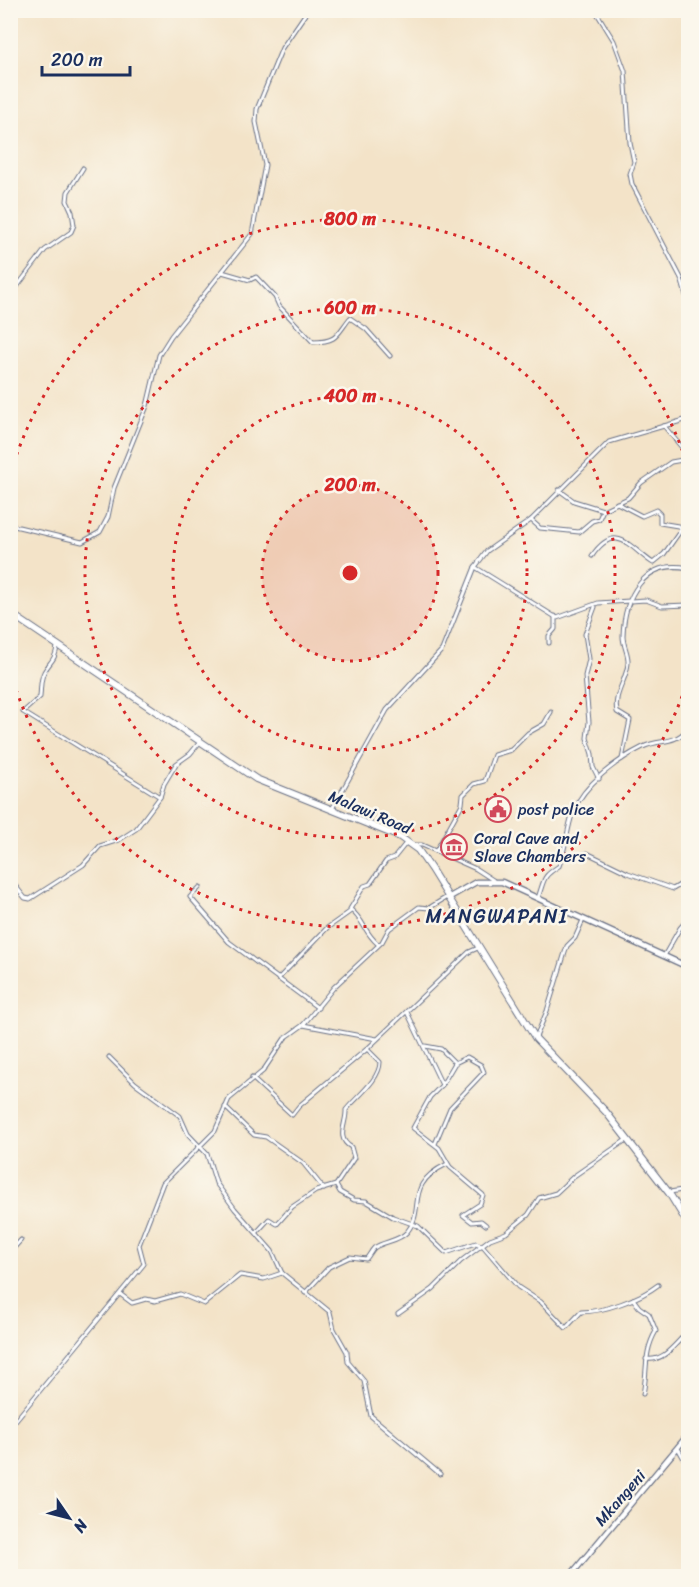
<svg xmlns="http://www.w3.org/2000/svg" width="699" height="1587" font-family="Sriracha,sans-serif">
	<rect width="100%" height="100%" fill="#fbf7ec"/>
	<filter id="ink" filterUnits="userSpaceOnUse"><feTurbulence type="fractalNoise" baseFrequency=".0167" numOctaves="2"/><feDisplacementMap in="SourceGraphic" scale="12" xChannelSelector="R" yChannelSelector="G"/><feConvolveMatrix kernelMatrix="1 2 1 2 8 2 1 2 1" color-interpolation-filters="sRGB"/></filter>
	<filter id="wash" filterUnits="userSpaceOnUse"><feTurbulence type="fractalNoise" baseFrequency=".008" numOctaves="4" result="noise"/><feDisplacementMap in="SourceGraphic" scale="24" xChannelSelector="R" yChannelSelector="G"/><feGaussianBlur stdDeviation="1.35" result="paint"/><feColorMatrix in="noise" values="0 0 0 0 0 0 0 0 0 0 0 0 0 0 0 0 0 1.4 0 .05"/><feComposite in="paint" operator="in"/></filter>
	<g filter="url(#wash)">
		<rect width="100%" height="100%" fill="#f3e3c8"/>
	</g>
	<g filter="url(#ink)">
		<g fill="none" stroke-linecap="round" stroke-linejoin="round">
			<defs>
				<g id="minor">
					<polyline points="595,10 614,41 625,71 630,143 634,162 630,174 632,184 681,278 688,302"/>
					<path d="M 222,272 L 250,280 L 256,277 L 275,297 L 279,306 L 313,342 C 338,342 337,334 350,318 L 366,329 L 390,356"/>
					<polyline points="10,288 16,288 45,250 71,232 74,225 72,212 67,201 68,192 83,168"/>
					<polyline points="664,426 688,455"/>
					<polyline points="559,490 574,501 603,510"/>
					<polyline points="617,503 642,516 656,510 660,514 660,523 678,526 688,533"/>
					<polyline points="531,520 540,528 579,532 592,521 599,519 603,510 628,498 641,483 671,462 688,459"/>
					<polyline points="10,525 82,542 100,532 108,517 114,488 147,406 159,355 171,336 252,234 265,165 256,122 257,109 282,48 308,10"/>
					<path d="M 592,556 C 616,521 630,548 653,563 L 664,554 L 688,520"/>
					<polyline points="475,567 557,618 598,603 646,600 662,606 688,605"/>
					<polyline points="595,607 585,634 589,659 585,676 589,722 587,738 592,754 593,767 599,779"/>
					<polyline points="549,643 549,636 555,629 555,616"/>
					<path d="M 57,647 C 55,661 50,661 44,672 C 40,680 41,688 40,697 L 23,712 L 160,797"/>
					<path d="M 622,759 L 630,720 L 617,712 C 613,694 627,680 628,663 C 629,654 623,646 623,636 C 624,597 644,559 688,568"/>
					<polyline points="332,809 387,710 442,650 475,567 487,551 531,520 609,442 688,419"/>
					<polyline points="413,845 422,845 476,869 493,880"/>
					<polyline points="436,851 462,804 463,795 474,784 485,781 494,755 511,750 528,733 544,724 551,712"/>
					<polyline points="564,854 580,856 587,853 628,873 673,889 688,880"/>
					<polyline points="13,883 25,898 30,899 83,865 100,846 119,840 136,829 160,797 164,784 176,764 190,754 200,742"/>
					<polyline points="200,887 190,897 229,942 318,1008"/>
					<path d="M 538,898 C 545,878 542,877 559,866 C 566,848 567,829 573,812 C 584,784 617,760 643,747 C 661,738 672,746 688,729"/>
					<path d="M 378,944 C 363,931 365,921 350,909 L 364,886 L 370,884 L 386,861 L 394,858 L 406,843"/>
					<polyline points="664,956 680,928 688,919"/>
					<polyline points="278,979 327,928 351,911"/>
					<polyline points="407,1012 442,1085"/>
					<polyline points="303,1025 377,1039"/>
					<polyline points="536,1037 547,1011 567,946 575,938 583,920"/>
					<polyline points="425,1046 441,1049 455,1063"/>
					<polyline points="109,1057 135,1083 180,1116 188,1134 207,1154 216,1183 235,1209 272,1251 282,1273 330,1312 334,1329 347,1352 348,1362 364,1381 371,1416 440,1474"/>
					<polyline points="252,1078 292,1115 299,1106 367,1049 469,952 478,948"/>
					<polyline points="225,1107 254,1135 266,1137 303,1163 324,1189"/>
					<polyline points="435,1144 450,1108 484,1072 481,1065 467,1057 455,1063 442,1085 430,1097 413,1128 439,1148 450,1167 483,1195 480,1204 463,1215 472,1222 481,1221 486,1225"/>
					<path d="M 336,1185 L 340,1192 L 354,1200 L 366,1201 L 393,1217 L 418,1226 L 446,1253 L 476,1243 L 483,1246 L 518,1287 L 541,1302 L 566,1328 L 581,1312 C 603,1312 640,1299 658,1285"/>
					<polyline points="670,1192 682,1190 688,1185"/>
					<path d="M 257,1232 L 269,1219 L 277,1224 L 292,1207 L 316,1191 L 336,1185 L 354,1158 L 351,1147 C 335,1138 347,1123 346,1110 C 356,1097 380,1080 380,1062 L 367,1049"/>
					<polyline points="10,1252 21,1240"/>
					<path d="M 305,1293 L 329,1267 L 350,1257 L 366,1259 C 369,1256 371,1251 374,1248 C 383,1241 398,1242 407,1232 C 427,1208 402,1186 447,1164"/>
					<polyline points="120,1294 132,1303 146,1299 155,1301 180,1294 204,1304 240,1275 264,1279 282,1273"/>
					<path d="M 633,1299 L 639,1307 L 649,1314 L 656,1331 C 643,1353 648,1372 643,1394"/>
					<polyline points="398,1314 433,1289 461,1261 490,1239 506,1233 528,1215 539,1198 556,1193 574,1176 626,1140"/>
					<path d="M 646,1359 C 665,1362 675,1343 688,1332"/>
					<polyline points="10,1427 144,1264 139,1245 163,1183 215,1131 229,1099 263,1071 285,1038 303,1025 334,987 382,942 389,929 419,907 429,908 447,897"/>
					<polyline points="678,1448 688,1466"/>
				</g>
				<g id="tertiary">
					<polyline points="448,898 476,882 502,882 688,967"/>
					<polyline points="570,1576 688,1435"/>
				</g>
				<polyline id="primary" points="10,613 256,779 400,837 418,850 431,869 536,1039 606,1112 669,1193 688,1224"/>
			</defs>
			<use href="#minor" stroke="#676e83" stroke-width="5"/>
			<use href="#tertiary" stroke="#676e83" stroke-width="7"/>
			<use href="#primary" stroke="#676e83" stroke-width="8"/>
			<use href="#minor" stroke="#fff" stroke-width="3"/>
			<use href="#tertiary" stroke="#fff" stroke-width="4.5"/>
			<use href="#primary" stroke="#fff" stroke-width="6"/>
		</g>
	</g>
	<circle cx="350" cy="573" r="88" fill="#d62828" fill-opacity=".12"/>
	<g fill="none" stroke="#d62828" stroke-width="3" stroke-dasharray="3 6">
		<circle cx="350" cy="573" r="88"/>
		<circle cx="350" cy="573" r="177"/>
		<circle cx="350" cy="573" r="265"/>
		<path d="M688 679A354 354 0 0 1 11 674M11 472A354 354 0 0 1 688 467"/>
	</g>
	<defs>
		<symbol id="civic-ring" viewBox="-11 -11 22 22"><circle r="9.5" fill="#fbf7ec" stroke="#d1495b" stroke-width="1.5"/><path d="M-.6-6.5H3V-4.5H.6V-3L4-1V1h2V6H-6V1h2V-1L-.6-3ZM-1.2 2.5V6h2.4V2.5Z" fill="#d1495b"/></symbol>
		<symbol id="museum-ring" viewBox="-11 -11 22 22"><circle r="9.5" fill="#fbf7ec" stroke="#d1495b" stroke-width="1.5"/><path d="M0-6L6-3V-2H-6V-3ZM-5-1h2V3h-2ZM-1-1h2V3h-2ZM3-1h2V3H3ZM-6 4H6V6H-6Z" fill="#d1495b"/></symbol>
	</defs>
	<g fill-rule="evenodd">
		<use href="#civic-ring" x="483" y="794" width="30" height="30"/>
		<use href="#museum-ring" x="439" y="832" width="30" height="30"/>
	</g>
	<g text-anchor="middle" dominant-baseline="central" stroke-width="5" stroke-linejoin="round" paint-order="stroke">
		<g font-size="16" fill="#1b2f5e" stroke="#fbf7ec" text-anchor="start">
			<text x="518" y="809">post police</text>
			<text x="474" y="838">Coral Cave and<tspan x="474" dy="18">Slave Chambers</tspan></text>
		</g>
		<g font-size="16" fill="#1b2f5e" stroke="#fbf7ec">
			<text transform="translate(370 812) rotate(23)">Malawi Road</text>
			<text transform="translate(620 1498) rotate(-49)">Mkangeni</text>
		</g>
		<g font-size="20" letter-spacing="1.5" fill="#1b2f5e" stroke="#fbf7ec">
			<text x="497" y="916">MANGWAPANI</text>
		</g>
	</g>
	<circle cx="350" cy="573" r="9" fill="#d62828" stroke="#fbf7ec" stroke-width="3"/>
	<g font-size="18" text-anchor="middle" font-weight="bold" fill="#d62828" stroke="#fbf7ec" stroke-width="5" stroke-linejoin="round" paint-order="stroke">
		<text x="350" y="225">800 m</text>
		<text x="350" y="314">600 m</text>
		<text x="350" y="402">400 m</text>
		<text x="350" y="491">200 m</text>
	</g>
	<rect width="699" height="1587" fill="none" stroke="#fbf7ec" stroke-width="36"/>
	<g transform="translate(69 1518) rotate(125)" stroke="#fbf7ec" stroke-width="4.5" paint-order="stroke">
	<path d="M0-4.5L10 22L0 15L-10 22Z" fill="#1b2f5e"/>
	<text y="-9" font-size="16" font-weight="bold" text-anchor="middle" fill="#1b2f5e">N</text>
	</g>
	<path d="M42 66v9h88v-9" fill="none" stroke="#1b2f5e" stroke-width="3"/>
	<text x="51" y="66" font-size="18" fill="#1b2f5e" stroke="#fbf7ec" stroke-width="4.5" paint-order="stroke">200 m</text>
</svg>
